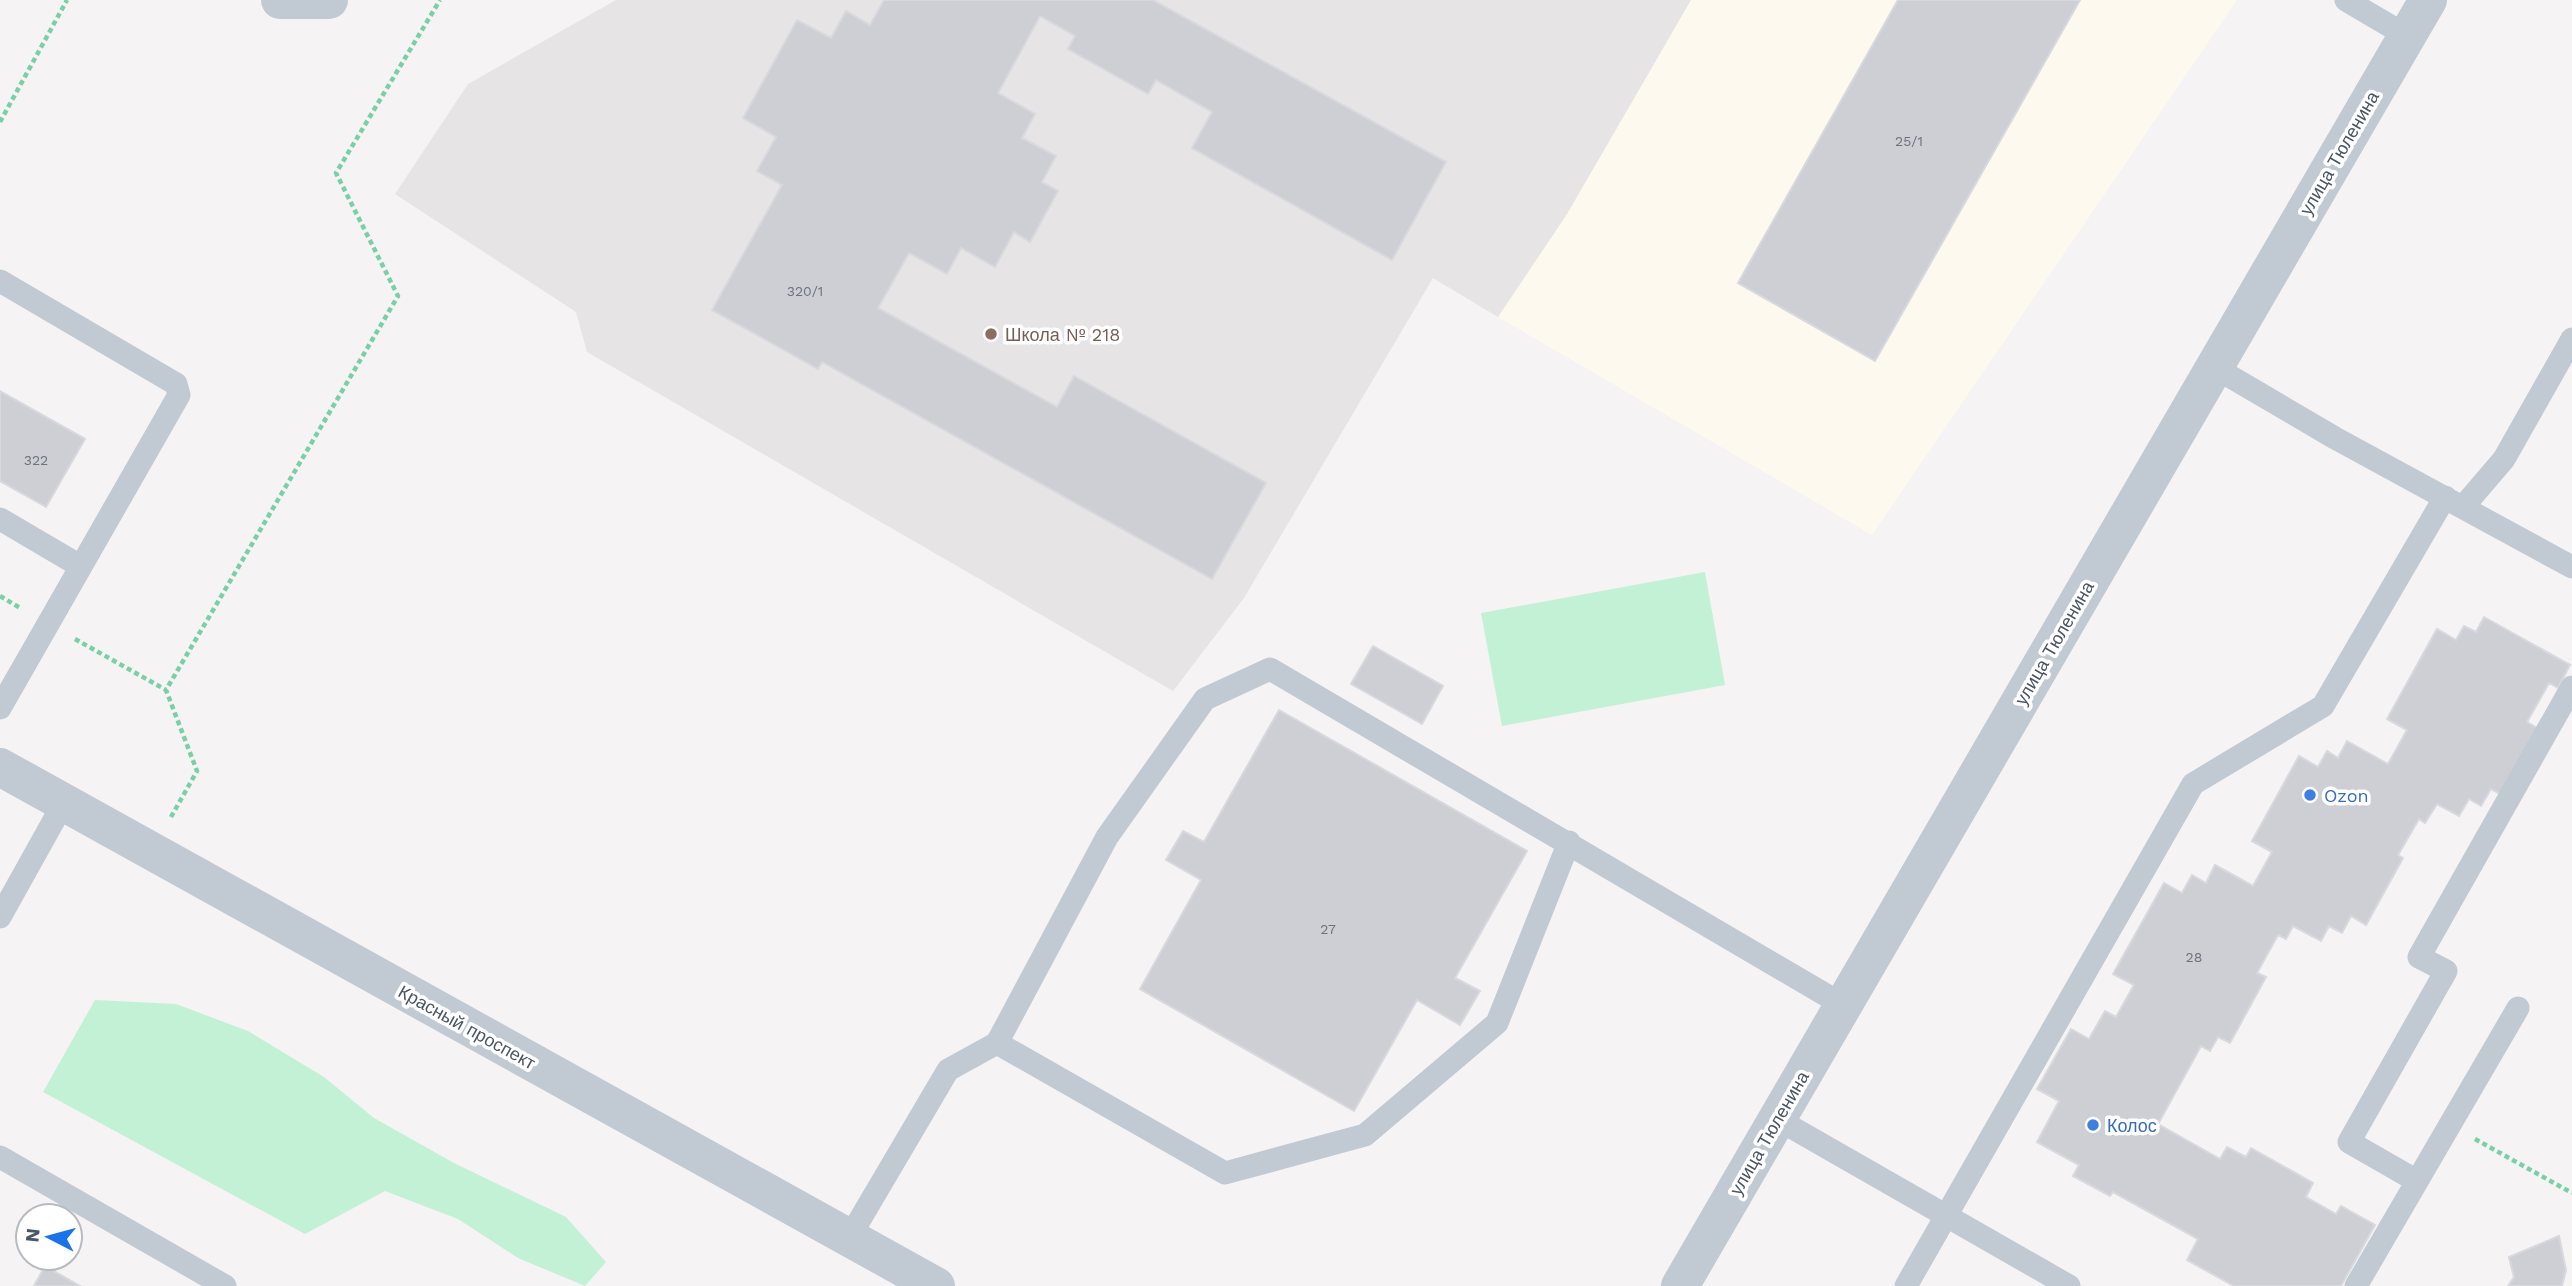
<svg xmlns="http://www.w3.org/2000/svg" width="2572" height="1286" font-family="'Work Sans',sans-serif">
	<rect width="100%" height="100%" fill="#f5f3f3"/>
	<polygon fill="#fdf9ef" points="1691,0 2237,0 1872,535 1498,317 1567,214"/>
	<polygon fill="#e6e4e5" points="616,0 1691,0 1567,214 1498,317 1433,278 1244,598 1173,691 587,352 576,312 395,194 468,84"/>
	<g fill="#c3f1d5">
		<polygon points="1705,572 1725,685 1502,726 1481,613"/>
		<polygon points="95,1000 176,1004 248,1031 324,1077 374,1118 454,1163 566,1217 606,1262 585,1286 518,1258 458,1219 385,1191 305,1234 43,1092"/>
	</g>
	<g fill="#cdcfd5" stroke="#d7d9de" stroke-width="2">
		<polygon points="884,0 1153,0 1446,162 1392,260 1192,148 1212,112 1156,80 1148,94 1068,49 1075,36 1040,16 998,93 1035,114 1022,138 1056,156 1042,182 1058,191 1030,242 1014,232 995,267 961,248 947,274 909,253 878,308 1057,407 1074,376 1266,483 1212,579 822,362 818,369 712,310 782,185 757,171 776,137 743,118 797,20 831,38 846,11 870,25"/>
		<polygon points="1898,0 2080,0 1875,361 1738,283"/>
		<polygon points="0,391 85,439 46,507 0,481"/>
		<polygon points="2484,617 2570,665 2558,688 2549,683 2527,722 2539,729 2502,795 2491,789 2481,806 2469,799 2459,816 2437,804 2425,823 2419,819 2398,855 2403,858 2366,925 2351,916 2342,933 2329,926 2321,941 2293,926 2286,939 2278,935 2257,973 2266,977 2230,1043 2218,1037 2210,1051 2201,1046 2158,1124 2220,1159 2227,1147 2246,1157 2251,1148 2313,1183 2306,1197 2336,1214 2341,1206 2375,1225 2341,1286 2234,1286 2187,1260 2198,1239 2113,1192 2110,1196 2073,1176 2079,1165 2037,1142 2059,1101 2037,1089 2071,1029 2089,1039 2105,1011 2116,1017 2134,985 2113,974 2164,883 2182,893 2192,875 2206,883 2215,865 2253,886 2272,852 2252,841 2299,756 2318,767 2327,751 2338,758 2347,741 2388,764 2407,730 2387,719 2437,629 2456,640 2464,626 2476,632"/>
		<polygon points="1373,646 1443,686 1422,724 1351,684"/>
		<polygon points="1279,710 1527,851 1455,978 1480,991 1460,1025 1417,1000 1354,1111 1140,989 1201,880 1166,860 1183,831 1204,842"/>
		<polygon points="2559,1236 2566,1270 2562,1286 2508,1286 2514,1277 2509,1257"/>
		<polygon points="45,1266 80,1286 34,1286"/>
	</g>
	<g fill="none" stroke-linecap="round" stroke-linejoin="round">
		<g stroke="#7ad0a6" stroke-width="4.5" stroke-dasharray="5 3.5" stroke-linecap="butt">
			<polyline points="0,122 67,0"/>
			<polyline points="0,596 22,609"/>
			<polyline points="75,639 166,690"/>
			<polyline points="171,817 197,771 166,690 398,296 336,173 440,0"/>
			<polyline points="2475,1139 2572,1193"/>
		</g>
		<g stroke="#c1cad2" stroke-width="23">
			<polyline points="2346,0 2407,36"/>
			<polyline points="0,281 176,384 179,395 0,708"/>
			<polyline points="2214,367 2335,438 2572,567"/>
			<polyline points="2463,507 2504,459 2572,339"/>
			<polyline points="0,519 80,566"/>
			<polyline points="1569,842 1497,1023 1365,1135 1225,1173 997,1043 1107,837 1205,699 1270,669 1843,1005"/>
			<polyline points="0,917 63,804"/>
			<polyline points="1777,1119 2069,1286"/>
			<polyline points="0,1157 225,1286"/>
			<polyline points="2417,1181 2349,1142 2446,971 2419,957 2572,687"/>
			<polyline points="849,1238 948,1070 997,1043"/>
			<polyline points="1906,1286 2193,784 2323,706 2445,497"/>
			<polyline points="2356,1286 2518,1008"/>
		</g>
		<g stroke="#c1cad2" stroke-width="38">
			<polyline points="280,0 329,0"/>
			<polyline points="1680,1286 2428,0"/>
		</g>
		<polyline stroke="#c1cad2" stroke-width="38" points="0,767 936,1286"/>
	</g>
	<circle fill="#8d6e63" stroke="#fff" stroke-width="2.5" cx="991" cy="334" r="7"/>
	<g fill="#3f7fe0" stroke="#fff" stroke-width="2.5">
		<circle cx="2310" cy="795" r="7"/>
		<circle cx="2093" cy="1125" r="7"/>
	</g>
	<g text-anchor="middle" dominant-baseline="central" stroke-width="7" stroke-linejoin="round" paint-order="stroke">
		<g font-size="14" fill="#6b747e">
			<text x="1909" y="141">25/1</text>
			<text x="805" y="291">320/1</text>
			<text x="36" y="460">322</text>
			<text x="1328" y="929">27</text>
			<text x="2194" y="957">28</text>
		</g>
		<g font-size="18" fill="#4a5661" stroke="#fff">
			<text transform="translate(2339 153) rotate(-60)">улица Тюленина</text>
			<text transform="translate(2054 643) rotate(-60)">улица Тюленина</text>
			<text transform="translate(467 1027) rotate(29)">Красный проспект</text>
			<text transform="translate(1769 1133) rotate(-60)">улица Тюленина</text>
		</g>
		<g font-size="18" fill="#785e54" stroke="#fff" text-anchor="start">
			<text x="1005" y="334">Школа № 218</text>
		</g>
		<g font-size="18" fill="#366cbe" stroke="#fff" text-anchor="start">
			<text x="2324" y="795">Ozon</text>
			<text x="2107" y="1125">Колос</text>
		</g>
	</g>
	<g transform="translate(49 1237) rotate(276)"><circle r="33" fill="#ffffff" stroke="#b7bbc0" stroke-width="2"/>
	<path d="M0-5L12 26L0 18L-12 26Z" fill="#1a73e8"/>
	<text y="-10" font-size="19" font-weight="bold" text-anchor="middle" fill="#4a5661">N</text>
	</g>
</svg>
